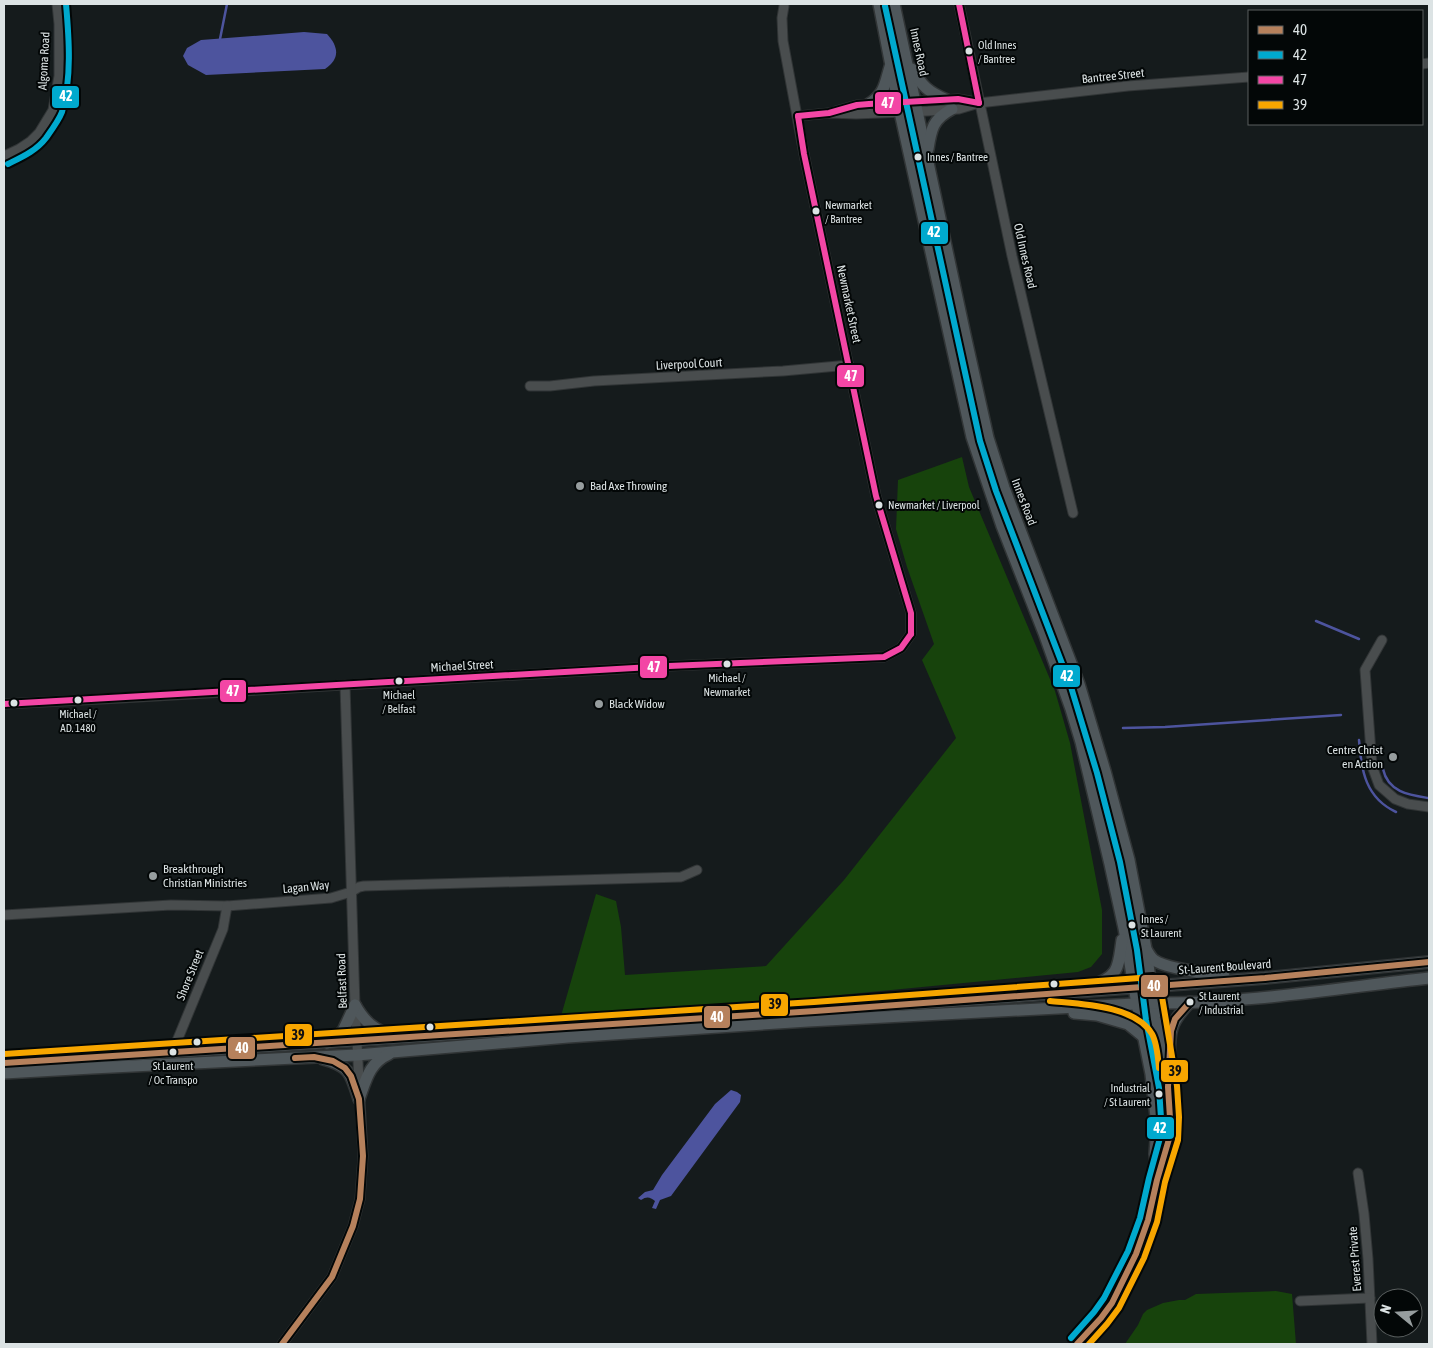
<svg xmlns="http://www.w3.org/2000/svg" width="1433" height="1348" font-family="'Asap Condensed',sans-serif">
	<rect width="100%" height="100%" fill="#151b1c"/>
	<g fill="#17430c">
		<polygon points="962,457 969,487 1055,691 1070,743 1102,910 1102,954 1091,967 1078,972 757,1003 561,1016 596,894 616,901 621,927 625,975 766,966 844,880 956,738 922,660 934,644 907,567 896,529 898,480"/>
		<polygon points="1276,1291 1292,1294 1296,1344 1125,1344 1138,1325 1143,1314 1147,1310 1163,1303 1179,1300 1185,1300 1196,1294"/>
	</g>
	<g fill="#4d549e">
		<path d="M 304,32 L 327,34 C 339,47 340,59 325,69 L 206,75 L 188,65 L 183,56 L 187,48 L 201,40 Z"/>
		<path d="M 731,1090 L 737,1092 L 741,1095 L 740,1102 L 671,1196 L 660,1200 L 656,1209 L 652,1208 L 655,1201 C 650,1197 647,1196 641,1200 L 638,1198 L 645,1192 L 653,1190 L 662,1175 L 715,1104 Z"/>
	</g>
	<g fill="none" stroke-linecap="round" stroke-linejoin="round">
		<g stroke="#4d549e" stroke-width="2.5">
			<polyline points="220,39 227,4"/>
			<polyline points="1316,621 1359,639"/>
			<polyline points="1123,728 1165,727 1341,715"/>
			<path d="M 1359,740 C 1361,771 1366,798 1396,812"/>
			<path d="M 1383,769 C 1388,792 1409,795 1428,798"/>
		</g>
		<defs>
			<g id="minor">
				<polyline points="959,4 1012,256 1073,513"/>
				<polyline points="1422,64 1429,63"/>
				<polyline points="836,111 857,105 869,104 958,99 976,102"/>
				<polyline points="798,116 829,113 856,114 928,111 959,109 979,103 1128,86 1249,77"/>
				<polyline points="4,156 19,149 31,141 39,133 53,110 59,76 59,24 57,4"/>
				<polyline points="530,386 550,386 594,381 783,371 849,365"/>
				<polyline points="1382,640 1365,670 1372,766 1379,785 1395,799 1408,804 1429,807"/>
				<polyline points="4,704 121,698 669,666 884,657 901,648 911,634 911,613 876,496 804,154 783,41 782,18 784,6"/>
				<polyline points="4,915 171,905 227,906 331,898 351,892 359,887 364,886 681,877 697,870"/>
				<polyline points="172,1053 223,929 227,906"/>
				<polyline points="1358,1173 1364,1214 1368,1259 1372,1344"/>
				<polyline points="1300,1301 1370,1298"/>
				<polyline points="282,1344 332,1277 353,1226 360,1199 363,1156 355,1005 345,685"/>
			</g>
			<g id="major">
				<polyline points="879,4 900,112 972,437 1002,526 1044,633 1071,709 1081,742 1110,864 1124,928 1137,1004 1151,1074 1157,1125 1155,1154 1157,1171"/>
				<polyline points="894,4 965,335 988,438 1004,488 1079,684 1105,771 1129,860 1146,949 1155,1018 1168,1087 1170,1118 1169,1139 1157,1180 1148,1220 1136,1254 1112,1303 1101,1318 1077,1344"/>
				<path d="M 912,69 C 922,86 928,92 947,100"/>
				<path d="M 869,104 C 885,94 885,83 890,67"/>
				<path d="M 928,149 C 931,129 933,119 952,109"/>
				<path d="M 1147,951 C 1149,954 1151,958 1154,960 C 1164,968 1209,974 1224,976"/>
				<path d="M 1091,986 C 1120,976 1118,967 1122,940"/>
				<path d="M 355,1005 C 365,1023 374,1029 393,1037"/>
				<polyline points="1074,1013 1097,1015 1128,1024 1144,1037"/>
				<polyline points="327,1043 343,1031 355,1005"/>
				<path d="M 323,1059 C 350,1066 351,1074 359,1099"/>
				<polyline points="4,1063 815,1011 1265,978 1429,962"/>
				<path d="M 1169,1065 C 1170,1033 1167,1026 1190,1002"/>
				<path d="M 4,1073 L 92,1068 L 357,1055 L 568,1037 L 808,1021 L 1153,1003 C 1245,1004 1339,988 1429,978"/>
				<path d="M 359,1099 C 366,1080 369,1063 389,1054"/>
			</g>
		</defs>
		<use href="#minor" stroke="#313536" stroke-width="11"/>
		<use href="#major" stroke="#313536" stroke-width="14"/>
		<use href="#minor" stroke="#494d4e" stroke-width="9"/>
		<use href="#major" stroke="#4f575b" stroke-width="11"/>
		<defs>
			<g id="bus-1">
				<polyline points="4,1063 815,1011 1265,978 1429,962"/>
				<polyline points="282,1344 332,1277 353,1226 360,1199 363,1156 359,1099 351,1076 345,1068 333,1061 314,1057 295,1058"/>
				<polyline points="1077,1344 1101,1318 1112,1303 1136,1254 1148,1220 1157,1180 1169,1139 1170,1118 1168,1087 1171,1031 1175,1019 1190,1002"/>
			</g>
			<g id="bus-2">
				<polyline points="885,6 980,441 996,491 1071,687 1097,773 1120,862 1137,950 1146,1020 1159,1088 1161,1118 1160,1138 1149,1178 1140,1218 1128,1251 1104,1298 1094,1312 1071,1338"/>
				<path d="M 8,164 C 22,157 36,151 46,138 C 51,131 59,120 62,112 C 72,78 69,38 66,4"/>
			</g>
			<g id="bus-3">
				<polyline points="959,4 979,103"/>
				<polyline points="798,116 804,154 876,496 911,613 911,634"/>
				<polyline points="798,116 829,113 857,105 869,104 958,99 979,103"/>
				<polyline points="4,704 669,666 884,657 901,648 911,634"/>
			</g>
			<g id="bus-4">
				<path d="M 1050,1001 C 1079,1004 1135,1005 1152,1034 C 1157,1043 1158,1057 1159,1068"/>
				<polyline points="4,1054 814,1002 1153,977 1157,980 1160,985 1177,1086 1179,1117 1178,1140 1165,1182 1157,1222 1144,1258 1119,1308 1107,1324 1089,1344"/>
			</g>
		</defs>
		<use href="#bus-1" stroke="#030707" stroke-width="10"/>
		<use href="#bus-2" stroke="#030707" stroke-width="10"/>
		<use href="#bus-3" stroke="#030707" stroke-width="10"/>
		<use href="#bus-4" stroke="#030707" stroke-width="10"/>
		<use href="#bus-1" stroke="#b6815c" stroke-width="6"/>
		<use href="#bus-2" stroke="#00a9ce" stroke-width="6"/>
		<use href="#bus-3" stroke="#f346a5" stroke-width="6"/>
		<use href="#bus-4" stroke="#f7a600" stroke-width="6"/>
	</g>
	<g fill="#dce3e4" stroke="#030707" stroke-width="2">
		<circle cx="969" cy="51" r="4.5"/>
		<circle cx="918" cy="157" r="4.5"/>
		<circle cx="816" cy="211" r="4.5"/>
		<circle cx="879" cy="505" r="4.5"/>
		<circle cx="727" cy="664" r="4.5"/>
		<circle cx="399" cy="681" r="4.5"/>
		<circle cx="78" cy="700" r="4.5"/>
		<circle cx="14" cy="703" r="4.5"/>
		<circle cx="1132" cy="925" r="4.5"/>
		<circle cx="1054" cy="984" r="4.5"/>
		<circle cx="1190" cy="1002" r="4.5"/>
		<circle cx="430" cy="1027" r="4.5"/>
		<circle cx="197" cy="1042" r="4.5"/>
		<circle cx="173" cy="1052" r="4.5"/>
		<circle cx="1159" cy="1094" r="4.5"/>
	</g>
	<g fill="#969d9e" stroke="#030707" stroke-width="2">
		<circle cx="580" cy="486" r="5"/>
		<circle cx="599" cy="704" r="5"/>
		<circle cx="1393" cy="757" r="5"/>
		<circle cx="153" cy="876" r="5"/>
	</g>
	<g text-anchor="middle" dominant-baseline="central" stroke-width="4" stroke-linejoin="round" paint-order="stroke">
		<g font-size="11" fill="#dce3e4" stroke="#030707" text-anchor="start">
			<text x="978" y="45">Old Innes<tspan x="978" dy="14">/ Bantree</tspan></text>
			<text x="927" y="157">Innes / Bantree</text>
			<text x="825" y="205">Newmarket<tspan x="825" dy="14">/ Bantree</tspan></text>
			<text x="888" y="505">Newmarket / Liverpool</text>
			<text x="727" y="678" text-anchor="middle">Michael /<tspan x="727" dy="14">Newmarket</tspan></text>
			<text x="399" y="695" text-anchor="middle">Michael<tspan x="399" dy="14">/ Belfast</tspan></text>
			<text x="78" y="714" text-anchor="middle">Michael /<tspan x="78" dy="14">AD. 1480</tspan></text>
			<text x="1141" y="919">Innes /<tspan x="1141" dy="14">St Laurent</tspan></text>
			<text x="1199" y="996">St Laurent<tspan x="1199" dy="14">/ Industrial</tspan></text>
			<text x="173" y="1066" text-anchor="middle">St Laurent<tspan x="173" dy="14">/ Oc Transpo</tspan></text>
			<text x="1150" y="1088" text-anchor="end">Industrial<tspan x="1150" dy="14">/ St Laurent</tspan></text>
		</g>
		<g font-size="12" fill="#dce3e4" stroke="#030707">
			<text transform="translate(919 52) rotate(78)">Innes Road</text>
			<text transform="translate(44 61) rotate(-87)">Algoma Road</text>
			<text transform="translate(1113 76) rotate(-6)">Bantree Street</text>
			<text transform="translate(1025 256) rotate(77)">Old Innes Road</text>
			<text transform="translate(849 304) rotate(78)">Newmarket Street</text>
			<text transform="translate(689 364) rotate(-3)">Liverpool Court</text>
			<text transform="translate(1024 502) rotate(69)">Innes Road</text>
			<text transform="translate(462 666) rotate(-3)">Michael Street</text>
			<text transform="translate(306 887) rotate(-5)">Lagan Way</text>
			<text transform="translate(1225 967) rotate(-4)">St-Laurent Boulevard</text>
			<text transform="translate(190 975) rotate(-68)">Shore Street</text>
			<text transform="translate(342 981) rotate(-92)">Belfast Road</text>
			<text transform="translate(1355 1259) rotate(-94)">Everest Private</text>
		</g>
		<g font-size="12" fill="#dce3e4" stroke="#030707" text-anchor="start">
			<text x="590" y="486">Bad Axe Throwing</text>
			<text x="609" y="704">Black Widow</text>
			<text x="1383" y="750" text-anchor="end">Centre Christ<tspan x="1383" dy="14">en Action</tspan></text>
			<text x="163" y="869">Breakthrough<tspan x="163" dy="14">Christian Ministries</tspan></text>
		</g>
	</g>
	<g stroke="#030707" stroke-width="2">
		<rect x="51" y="85" width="29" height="24" rx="5" fill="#00a9ce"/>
		<rect x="874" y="91" width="28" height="24" rx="5" fill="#f346a5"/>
		<rect x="920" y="221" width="29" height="24" rx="5" fill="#00a9ce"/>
		<rect x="836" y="364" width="29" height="24" rx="5" fill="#f346a5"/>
		<rect x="639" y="655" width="29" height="24" rx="5" fill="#f346a5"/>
		<rect x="1052" y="664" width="29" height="24" rx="5" fill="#00a9ce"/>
		<rect x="219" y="679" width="28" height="24" rx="5" fill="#f346a5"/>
		<rect x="1140" y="974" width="29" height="24" rx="5" fill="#b6815c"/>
		<rect x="760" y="993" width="29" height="24" rx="5" fill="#f7a600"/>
		<rect x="703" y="1005" width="28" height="24" rx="5" fill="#b6815c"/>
		<rect x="284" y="1023" width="29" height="24" rx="5" fill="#f7a600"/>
		<rect x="227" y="1036" width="29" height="24" rx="5" fill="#b6815c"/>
		<rect x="1160" y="1059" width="29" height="24" rx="5" fill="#f7a600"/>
		<rect x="1146" y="1116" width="29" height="24" rx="5" fill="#00a9ce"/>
	</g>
	<g font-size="14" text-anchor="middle" font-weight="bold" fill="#fff">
		<text x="66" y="101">42</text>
		<text x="888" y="108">47</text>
		<text x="934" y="237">42</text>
		<text x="851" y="381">47</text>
		<text x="654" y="672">47</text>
		<text x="1067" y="681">42</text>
		<text x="233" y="696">47</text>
		<text x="1154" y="991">40</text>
		<text x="717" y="1022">40</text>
		<text x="242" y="1053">40</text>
		<text x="1160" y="1133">42</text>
	</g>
	<g font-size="14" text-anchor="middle" font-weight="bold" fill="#111">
		<text x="775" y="1009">39</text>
		<text x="298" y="1040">39</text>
		<text x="1175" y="1076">39</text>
	</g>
	<rect width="1433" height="1348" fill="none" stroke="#dce3e4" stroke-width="10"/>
	<rect x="1248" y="10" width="175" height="115" fill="#030707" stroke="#5a5f5f"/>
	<rect x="1258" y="26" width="25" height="8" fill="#b6815c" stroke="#5a5f5f"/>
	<text x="1293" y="35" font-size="15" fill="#dce3e4">40</text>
	<rect x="1258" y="51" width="25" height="8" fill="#00a9ce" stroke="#5a5f5f"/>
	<text x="1293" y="60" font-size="15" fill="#dce3e4">42</text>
	<rect x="1258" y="76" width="25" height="8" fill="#f346a5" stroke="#5a5f5f"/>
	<text x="1293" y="85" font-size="15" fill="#dce3e4">47</text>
	<rect x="1258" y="101" width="25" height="8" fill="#f7a600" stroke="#5a5f5f"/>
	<text x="1293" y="110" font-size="15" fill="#dce3e4">39</text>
	<g transform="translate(1398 1313) rotate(288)"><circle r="24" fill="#030707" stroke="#5a5f5f"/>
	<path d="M0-4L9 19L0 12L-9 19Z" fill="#969d9e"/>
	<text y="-8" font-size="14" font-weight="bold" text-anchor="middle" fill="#dce3e4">N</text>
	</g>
</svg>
